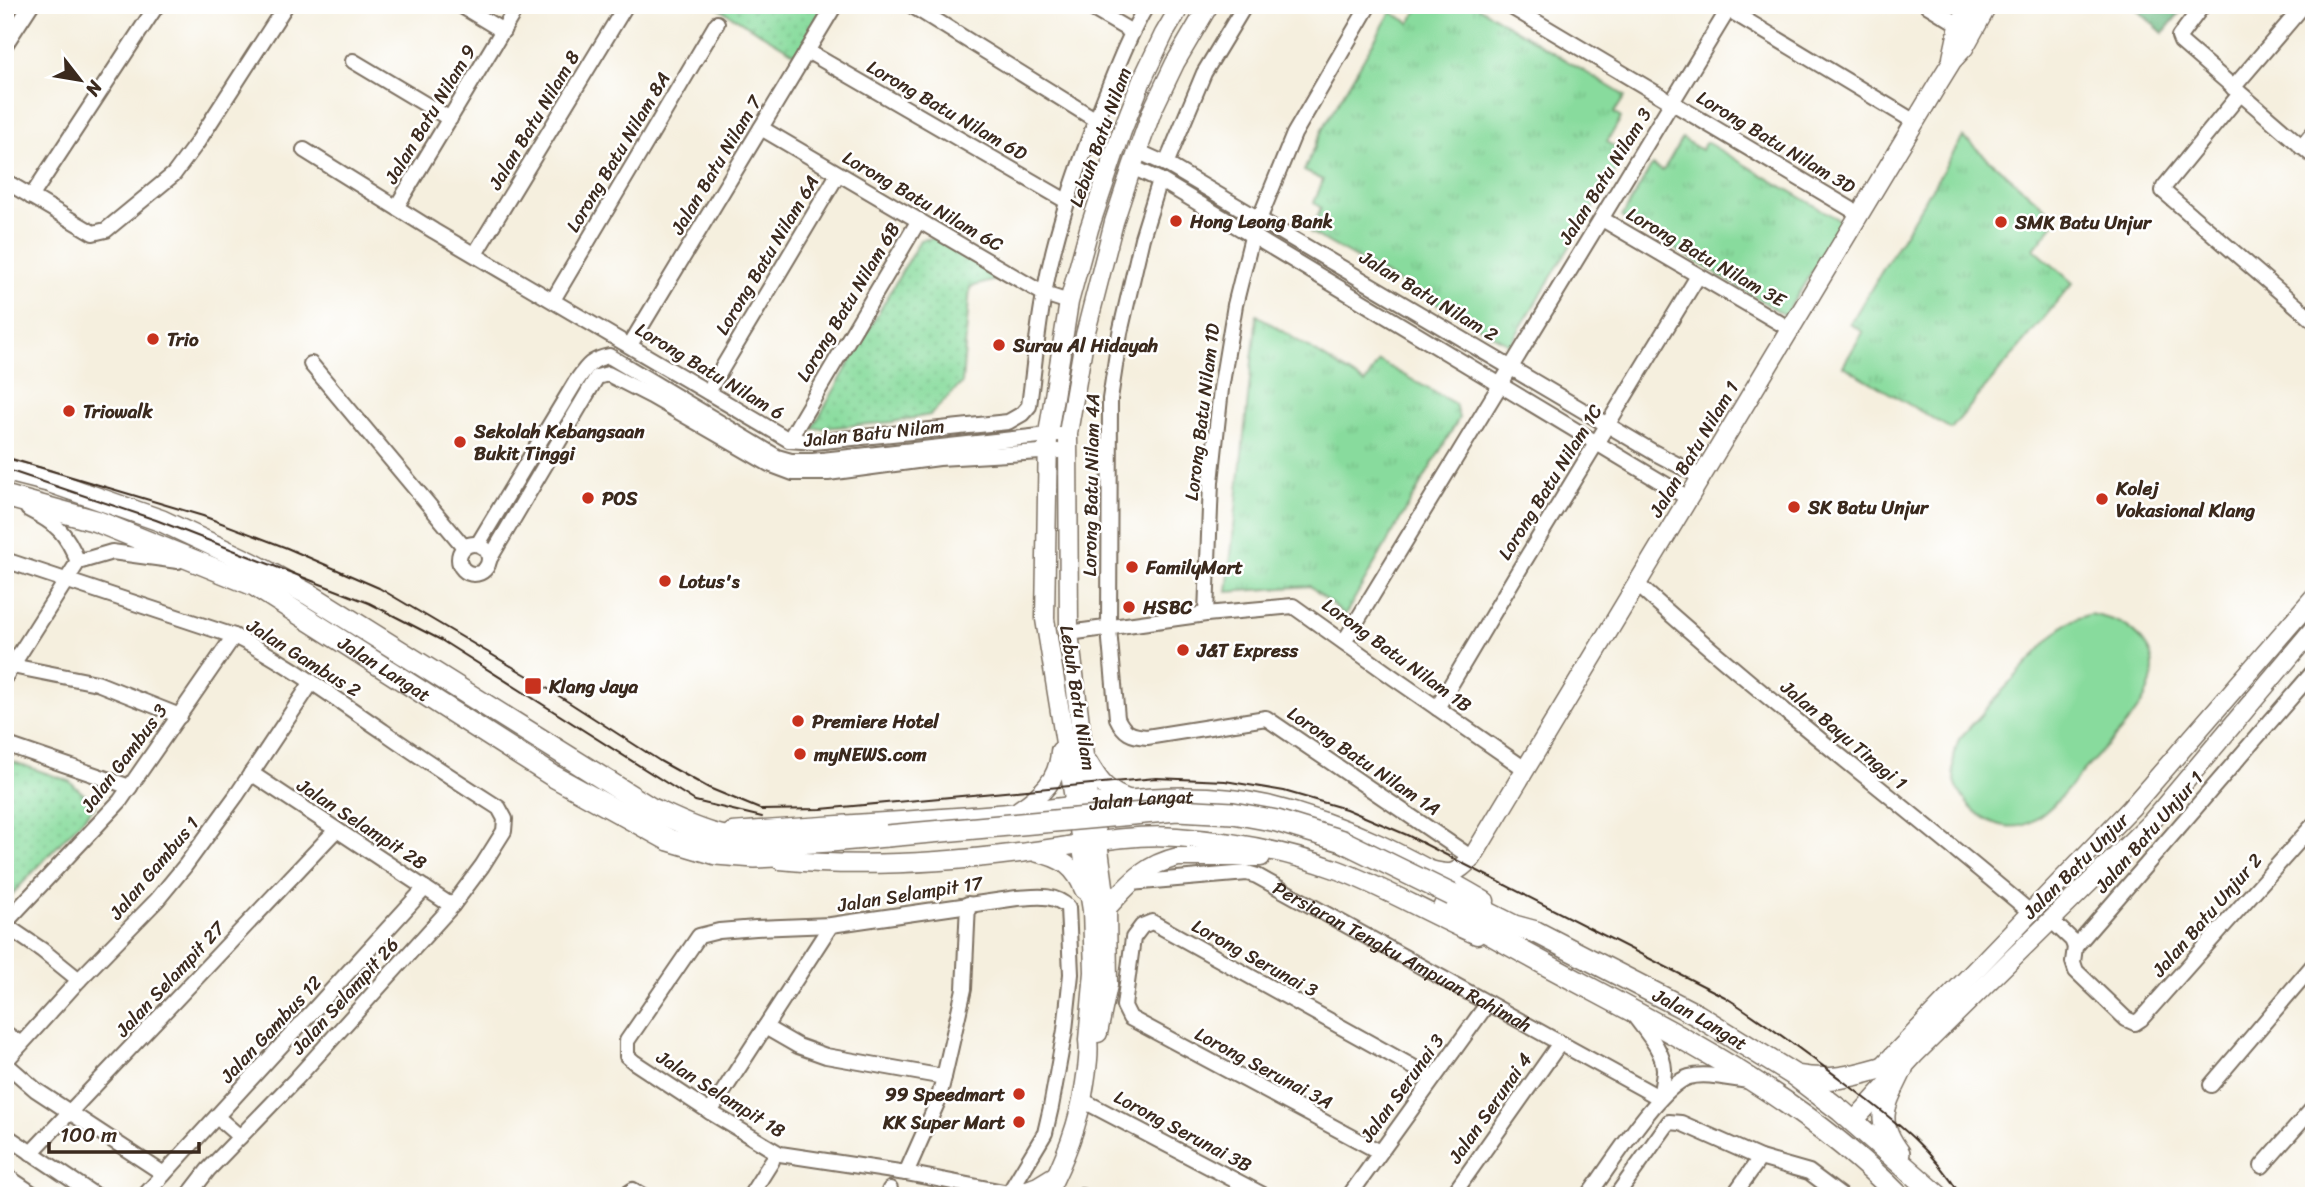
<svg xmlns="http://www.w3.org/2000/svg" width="2319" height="1201" font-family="Sriracha,sans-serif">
	<defs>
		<pattern id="grass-tufts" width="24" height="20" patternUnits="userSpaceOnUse" patternTransform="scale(1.75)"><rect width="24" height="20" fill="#88db9d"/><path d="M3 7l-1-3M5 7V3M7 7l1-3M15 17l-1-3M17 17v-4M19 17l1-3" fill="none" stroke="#76bc87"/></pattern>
		<pattern id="forest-firs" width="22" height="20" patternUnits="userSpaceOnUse" patternTransform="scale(1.75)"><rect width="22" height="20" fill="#6ebb84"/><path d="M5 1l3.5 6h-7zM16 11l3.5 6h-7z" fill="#5c986b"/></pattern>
		<pattern id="park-dots" width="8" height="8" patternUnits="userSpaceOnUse" patternTransform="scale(1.75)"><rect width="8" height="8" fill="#88db9d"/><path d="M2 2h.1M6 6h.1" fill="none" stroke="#76bc87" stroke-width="1.8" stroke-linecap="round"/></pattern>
	</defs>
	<rect width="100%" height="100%" fill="#fff"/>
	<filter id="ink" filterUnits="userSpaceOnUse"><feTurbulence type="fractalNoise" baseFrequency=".0143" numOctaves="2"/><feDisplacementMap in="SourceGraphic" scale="14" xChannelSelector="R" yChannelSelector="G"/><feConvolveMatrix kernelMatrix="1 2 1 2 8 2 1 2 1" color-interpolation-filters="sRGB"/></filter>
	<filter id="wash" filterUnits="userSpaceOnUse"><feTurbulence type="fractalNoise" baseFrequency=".00686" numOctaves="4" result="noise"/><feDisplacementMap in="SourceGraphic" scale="28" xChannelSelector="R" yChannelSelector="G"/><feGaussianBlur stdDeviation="1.57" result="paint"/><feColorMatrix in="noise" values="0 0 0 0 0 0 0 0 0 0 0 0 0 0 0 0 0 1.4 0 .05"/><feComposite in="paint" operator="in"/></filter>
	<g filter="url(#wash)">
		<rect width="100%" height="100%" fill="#f5efde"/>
		<g fill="url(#grass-tufts)" stroke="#62825e" stroke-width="2">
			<polygon points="1420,5 1475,5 1625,96 1614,113 1621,118 1607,142 1626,154 1510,345 1310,232 1321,208 1314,203 1323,180 1304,171 1322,130 1391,12 1410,23"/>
			<polygon points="1963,137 2058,219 2034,249 2073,283 1951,429 1843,366 1863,332 1850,324"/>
			<polygon points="1682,138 1701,150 1706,142 1843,222 1785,315 1622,217 1652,165 1663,171"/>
			<polygon points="1257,315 1365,383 1379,361 1455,404 1459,418 1345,615 1310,586 1227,592"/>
		</g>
		<polygon fill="url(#forest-firs)" stroke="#547251" stroke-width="2" points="2132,5 2186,5 2163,33"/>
		<g fill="url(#park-dots)" stroke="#62825e" stroke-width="2">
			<polygon points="713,5 828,5 797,55"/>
			<polygon points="934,238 1004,278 970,287 962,383 930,415 892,422 812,429 920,240"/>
			<polygon points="5,759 69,781 96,805 5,902"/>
		</g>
		<path fill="#88db9d" stroke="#62825e" stroke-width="2" d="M 2090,614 C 2114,619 2130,624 2144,643 C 2176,684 2115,736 2090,764 C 2073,782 2048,817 2024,825 C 2003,831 1980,819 1967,803 C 1950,781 1950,764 1959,739 L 2053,635 L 2070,621 Z"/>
	</g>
	<g filter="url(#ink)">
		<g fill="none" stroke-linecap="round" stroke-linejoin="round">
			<defs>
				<g id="minor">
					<polyline points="460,5 503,31"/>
					<polyline points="911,5 1096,120"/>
					<polyline points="1086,5 1132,32"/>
					<polyline points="1508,5 1859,214"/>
					<polyline points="1721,5 1915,122"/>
					<polyline points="1927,5 1968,30"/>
					<polyline points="2203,5 2179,37 2181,42 2314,157"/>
					<polyline points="5,45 31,5"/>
					<polyline points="807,51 1068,202"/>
					<polyline points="353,61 450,119"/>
					<polyline points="2233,88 2304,5"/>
					<polyline points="2240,94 2164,187 2163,191 2314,321"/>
					<polyline points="761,128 1044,294 1069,302"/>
					<polyline points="2301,147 2314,132"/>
					<path d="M 304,150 L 434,231 L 789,440 L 814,442 L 1008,422 L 1022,414 L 1029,406 C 1034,369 1037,331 1044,295 C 1055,231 1078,167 1101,107 C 1115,72 1128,37 1147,5"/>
					<polyline points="1137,151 1166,164 1655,453 1701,477"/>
					<polyline points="1166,164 1204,73 1245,5"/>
					<polyline points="1132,167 1160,180 1688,498"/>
					<path d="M 1160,180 L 1142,238 L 1120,333 L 1110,399 L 1109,629 L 1117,718 C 1124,733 1131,736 1147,737 L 1266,718 L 1472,858"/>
					<polyline points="5,181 93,233 106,230 174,174 197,143 286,5"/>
					<polyline points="31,197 157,5"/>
					<polyline points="397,206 518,5"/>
					<polyline points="1602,219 1790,329"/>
					<polyline points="475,254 626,5"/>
					<polyline points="553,300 717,23"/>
					<polyline points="630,345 835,5"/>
					<polyline points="311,364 464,547"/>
					<polyline points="708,392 838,174"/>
					<polyline points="789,440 919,220"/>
					<path d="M 28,509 C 57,524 66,532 78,562"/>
					<circle cx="474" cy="559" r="15"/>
					<path d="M 478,544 L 575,383 C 586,368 589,360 609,356 L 777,457 L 791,461 L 813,461 L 1058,434"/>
					<path d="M 5,560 L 234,636 C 287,662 334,698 383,731 C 421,758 460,783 499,808 L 505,819 L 504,831 L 482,866 L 452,906 L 296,1079 L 208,1170 L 188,1196"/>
					<polyline points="489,560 597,377 608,374 651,396 769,464 793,473 828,473 939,458 1058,451"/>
					<path d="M 1637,584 C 1763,699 1900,801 2030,912"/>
					<polyline points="1206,614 1211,482 1221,389 1235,305 1252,237 1294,134 1369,5"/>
					<polyline points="1069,633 1206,614 1293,606 1394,678 1525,769"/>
					<polyline points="1344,642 1731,5"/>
					<polyline points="7,665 97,683 180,716"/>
					<polyline points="2314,671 2075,947 2073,962 2076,971 2126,1019 2135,1023 2141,1019 2314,824"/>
					<polyline points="5,677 78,562 112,552 178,561"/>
					<polyline points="1437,708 1522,565 1698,276"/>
					<polyline points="5,744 130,787"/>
					<polyline points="251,773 452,906"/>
					<path id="s1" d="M 1130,883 L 1247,873 L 1257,876 L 1660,1098"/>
					<polyline points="2051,920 2072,940 2075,947"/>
					<polyline points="5,923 120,801 234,636"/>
					<polyline points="5,925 42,950 79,980"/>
					<path d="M 1633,1014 C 1644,1030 1663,1049 1664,1069 C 1664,1079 1661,1089 1660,1098"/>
					<polyline points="765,1027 798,1046 826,1056 944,1077"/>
					<polyline points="5,1033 21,1044"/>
					<polyline points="5,1062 79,980 157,900 185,866 236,796 312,682"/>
					<polyline points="5,1063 36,1090 164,1174"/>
					<polyline points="2211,1085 2314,964"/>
					<polyline points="1082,1100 1265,1196"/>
					<polyline points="710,1112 831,925"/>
					<polyline points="217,1117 240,1137"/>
					<polyline points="5,1135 96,1196"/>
					<polyline points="1380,1152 1130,1018 1124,1006 1133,938 1142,926 1152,922 1433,1078"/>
					<polyline points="31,1153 336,830"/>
					<polyline points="2262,1166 2314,1107"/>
					<polyline points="906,1173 938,1101 944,1077 964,989 968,904"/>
					<polyline points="5,1175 36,1196"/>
					<path d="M 1009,1193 L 1045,1133 L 1051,1107 L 1065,1030 L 1071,974 L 1068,907 C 1053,893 1036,897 1017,898 L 831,925 L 756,928 L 719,931 L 699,936 L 627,1041 L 627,1056 L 634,1062 L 710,1112 L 780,1154 L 906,1173 L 1009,1193 L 1018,1192 L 1029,1195"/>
					<polyline points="144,1196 425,888"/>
					<polyline points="624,1196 633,1190 643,1196"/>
					<polyline points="750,1196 772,1161"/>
					<polyline points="887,1196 890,1189"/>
					<polyline points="1078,1196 1082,1196"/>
					<polyline points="1349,1196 1488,1003"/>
					<polyline points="1452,1196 1560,1043"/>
					<path d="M 1588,1196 C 1608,1169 1660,1085 1689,1077 C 1706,1072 1730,1079 1748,1081"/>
					<polyline points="1616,1196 1669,1122 1681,1123 1760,1158 1809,1172 1841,1196"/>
					<polyline points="1733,1196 1760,1158"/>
				</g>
				<g id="major">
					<polyline points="1952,58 1959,26 1969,5"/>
					<path d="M 1088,762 C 1101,784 1106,791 1130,800"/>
					<path d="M 1019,810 C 1041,795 1059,780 1060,751"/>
					<path id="s2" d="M 732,832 C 820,826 909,821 997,814 C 1085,807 1180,784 1267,805 C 1351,825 1412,859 1485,901"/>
					<path d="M 1038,853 C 1062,858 1075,867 1084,890"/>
					<path d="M 780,860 C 860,868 940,863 1019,853 C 1071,847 1124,833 1177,837 C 1232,841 1286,851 1338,870 C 1386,888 1430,915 1477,935"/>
					<path d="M 1430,870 C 1453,876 1455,874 1472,858 L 1939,82 L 1952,61 L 1964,48 L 1988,5"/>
					<path d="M 1107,908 C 1130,883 1144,865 1178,857 L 1261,857"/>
					<polyline points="1098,1033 1108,985 1107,908 1098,842 1090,805 1069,633 1068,433 1085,335 1114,222 1132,167 1152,111 1175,63 1209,5"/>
					<polyline points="1881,1068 2131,808 2314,597"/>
					<polyline points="1853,1122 1916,1053 2152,821 2314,628"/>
					<polyline points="1022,1192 1038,1186 1056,1175"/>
					<path d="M 1046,1196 C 1065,1159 1079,1124 1085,1083 C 1087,1068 1090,1055 1088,1040 L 1094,972 L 1092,910 L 1045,619 L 1048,434 L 1069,302 L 1089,229 L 1122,131 L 1142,80 L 1164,34 L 1181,5"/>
				</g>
				<g id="highway">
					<path d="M 5,470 L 48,481 L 162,521 L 251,563 L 310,595 L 650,808 C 672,818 695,830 720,836 C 775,848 831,841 887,836"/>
					<path id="s3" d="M 5,496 L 96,521 L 254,585 L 553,776 L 669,840 L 716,854 L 755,857 L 795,855"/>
					<path id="s4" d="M 1452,895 L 1514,926 L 1536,932 L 1697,1015 L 1794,1075 L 1841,1111 L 1938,1196"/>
					<path d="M 1444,907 C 1597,1000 1771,1066 1899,1196"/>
					<path d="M 1796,1076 C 1829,1082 1850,1077 1881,1068"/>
					<path d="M 1899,1153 C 1873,1118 1885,1105 1902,1069"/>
				</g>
			</defs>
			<use href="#minor" stroke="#7c6f61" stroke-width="18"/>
			<use href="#major" stroke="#7c6f61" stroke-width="21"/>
			<use href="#highway" stroke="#7c6f61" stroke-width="24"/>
			<use href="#minor" stroke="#fff" stroke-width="14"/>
			<use href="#major" stroke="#fff" stroke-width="18"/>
			<use href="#highway" stroke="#fff" stroke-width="21"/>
			<g stroke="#3b2a1e" stroke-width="2">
				<path d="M 5,457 L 203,516 L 287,548 L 379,588 L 528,676 L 660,761 L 709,788 L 762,810 L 821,809 L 1156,778 L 1225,781 L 1284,791 L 1346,809 L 1407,835 L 1725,997 C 1766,1023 1804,1052 1843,1081 C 1889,1117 1930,1145 1961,1196"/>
				<polyline points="5,469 156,520 369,603 441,640 695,801 762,817"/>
			</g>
			<defs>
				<polyline id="highway-bridge" points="887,836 1177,810 1233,813 1277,821 1342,841 1452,895"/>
			</defs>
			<use href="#highway-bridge" stroke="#7c6f61" stroke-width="24" stroke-linecap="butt"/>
			<use href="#highway-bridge" stroke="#fff" stroke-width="21"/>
		</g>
	</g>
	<g fill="#c8321e" stroke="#fff" stroke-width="2.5">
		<circle cx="1176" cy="221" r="7"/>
		<circle cx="2001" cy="222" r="7"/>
		<circle cx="153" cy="339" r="7"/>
		<circle cx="999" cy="345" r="7"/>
		<circle cx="69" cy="411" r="7"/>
		<circle cx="460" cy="442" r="7"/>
		<circle cx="588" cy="498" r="7"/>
		<circle cx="2102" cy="499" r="7"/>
		<circle cx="1794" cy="507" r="7"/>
		<circle cx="1132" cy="567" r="7"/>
		<circle cx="665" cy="581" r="7"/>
		<circle cx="1129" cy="607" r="7"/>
		<circle cx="1183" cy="650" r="7"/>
		<rect x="524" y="677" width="18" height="18" rx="3.5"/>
		<circle cx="798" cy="721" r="7"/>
		<circle cx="800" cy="754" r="7"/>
		<circle cx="1019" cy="1094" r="7"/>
		<circle cx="1019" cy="1122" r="7"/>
	</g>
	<g text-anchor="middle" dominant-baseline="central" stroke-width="5" stroke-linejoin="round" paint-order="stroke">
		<g font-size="19" fill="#3b2a1e" stroke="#fff">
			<text transform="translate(947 110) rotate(30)">Lorong Batu Nilam 6D</text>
			<text transform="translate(430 114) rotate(-59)">Jalan Batu Nilam 9</text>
			<text transform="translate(534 120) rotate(-59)">Jalan Batu Nilam 8</text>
			<text transform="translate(1100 137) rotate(-70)">Lebuh Batu Nilam</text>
			<text transform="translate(1776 142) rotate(31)">Lorong Batu Nilam 3D</text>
			<text transform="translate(618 152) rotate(-59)">Lorong Batu Nilam 8A</text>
			<text transform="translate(716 165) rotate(-59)">Jalan Batu Nilam 7</text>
			<text transform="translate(1605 176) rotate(-58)">Jalan Batu Nilam 3</text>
			<text transform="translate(923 201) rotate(30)">Lorong Batu Nilam 6C</text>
			<text transform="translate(767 255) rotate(-59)">Lorong Batu Nilam 6A</text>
			<text transform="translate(1706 257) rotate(30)">Lorong Batu Nilam 3E</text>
			<text transform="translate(1429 296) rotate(31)">Jalan Batu Nilam 2</text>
			<text transform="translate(848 302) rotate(-59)">Lorong Batu Nilam 6B</text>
			<text transform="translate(710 371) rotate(31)">Lorong Batu Nilam 6</text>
			<text transform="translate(1202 412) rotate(-83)">Lorong Batu Nilam 1D</text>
			<text transform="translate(874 433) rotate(-6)">Jalan Batu Nilam</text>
			<text transform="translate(1694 449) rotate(-59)">Jalan Batu Nilam 1</text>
			<text transform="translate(1550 482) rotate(-58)">Lorong Batu Nilam 1C</text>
			<text transform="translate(1091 485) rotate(-89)">Lorong Batu Nilam 4A</text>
			<text transform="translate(1397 655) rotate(36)">Lorong Batu Nilam 1B</text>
			<text transform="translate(304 658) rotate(32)">Jalan Gambus 2</text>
			<text stroke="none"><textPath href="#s3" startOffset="420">Jalan Langat</textPath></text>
			<text transform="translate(1078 698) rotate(81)">Lebuh Batu Nilam</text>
			<text transform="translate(1844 735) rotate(40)">Jalan Bayu Tinggi 1</text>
			<text transform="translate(124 758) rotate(-53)">Jalan Gambus 3</text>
			<text transform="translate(1364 761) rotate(34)">Lorong Batu Nilam 1A</text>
			<text stroke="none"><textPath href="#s2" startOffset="411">Jalan Langat</textPath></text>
			<text transform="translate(362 824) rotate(33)">Jalan Selampit 28</text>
			<text transform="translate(2149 832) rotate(-49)">Jalan Batu Unjur 1</text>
			<text transform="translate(2076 866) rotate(-45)">Jalan Batu Unjur</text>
			<text transform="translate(154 868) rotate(-50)">Jalan Gambus 1</text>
			<text transform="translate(910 894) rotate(-9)">Jalan Selampit 17</text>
			<text transform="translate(2207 915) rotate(-49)">Jalan Batu Unjur 2</text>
			<text stroke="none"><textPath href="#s1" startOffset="294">Persiaran Tengku Ampuan Rahimah</textPath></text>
			<text transform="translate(1255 958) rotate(29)">Lorong Serunai 3</text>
			<text transform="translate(170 979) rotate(-47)">Jalan Selampit 27</text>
			<text transform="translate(345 996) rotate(-48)">Jalan Selampit 26</text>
			<text stroke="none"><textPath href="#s4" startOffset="278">Jalan Langat</textPath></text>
			<text transform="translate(271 1029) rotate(-47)">Jalan Gambus 12</text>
			<text transform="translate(1264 1068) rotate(28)">Lorong Serunai 3A</text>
			<text transform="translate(1402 1088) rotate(-54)">Jalan Serunai 3</text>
			<text transform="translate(721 1094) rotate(32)">Jalan Selampit 18</text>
			<text transform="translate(1490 1108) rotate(-55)">Jalan Serunai 4</text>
			<text transform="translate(1183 1131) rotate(28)">Lorong Serunai 3B</text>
		</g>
		<g font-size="19" font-weight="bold" fill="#3b2a1e" stroke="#fff" text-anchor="start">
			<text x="1190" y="221">Hong Leong Bank</text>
			<text x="2015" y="222">SMK Batu Unjur</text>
			<text x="167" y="339">Trio</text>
			<text x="1013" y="345">Surau Al Hidayah</text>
			<text x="83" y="411">Triowalk</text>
			<text x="474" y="431">Sekolah Kebangsaan<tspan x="474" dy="22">Bukit Tinggi</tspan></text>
			<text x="2116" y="488">Kolej<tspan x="2116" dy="22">Vokasional Klang</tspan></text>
			<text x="602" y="498">POS</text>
			<text x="1808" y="507">SK Batu Unjur</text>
			<text x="1146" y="567">FamilyMart</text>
			<text x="679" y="581">Lotus's</text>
			<text x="1143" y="607">HSBC</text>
			<text x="1197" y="650">J&amp;T Express</text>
			<text x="549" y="686">Klang Jaya</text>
			<text x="812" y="721">Premiere Hotel</text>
			<text x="814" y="754">myNEWS.com</text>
			<text x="1005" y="1094" text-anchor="end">99 Speedmart</text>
			<text x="1005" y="1122" text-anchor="end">KK Super Mart</text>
		</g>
	</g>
	<rect width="2319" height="1201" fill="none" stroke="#fff" stroke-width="28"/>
	<g transform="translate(80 80) rotate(121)" stroke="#ffffff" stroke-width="5" paint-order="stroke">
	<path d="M0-5L12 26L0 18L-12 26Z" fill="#3b2a1e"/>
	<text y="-10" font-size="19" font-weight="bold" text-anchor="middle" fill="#3b2a1e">N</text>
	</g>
	<path d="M49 1142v10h150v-10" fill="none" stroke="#3b2a1e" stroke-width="3.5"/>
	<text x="60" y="1142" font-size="21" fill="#3b2a1e" stroke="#ffffff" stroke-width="5" paint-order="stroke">100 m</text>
</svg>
